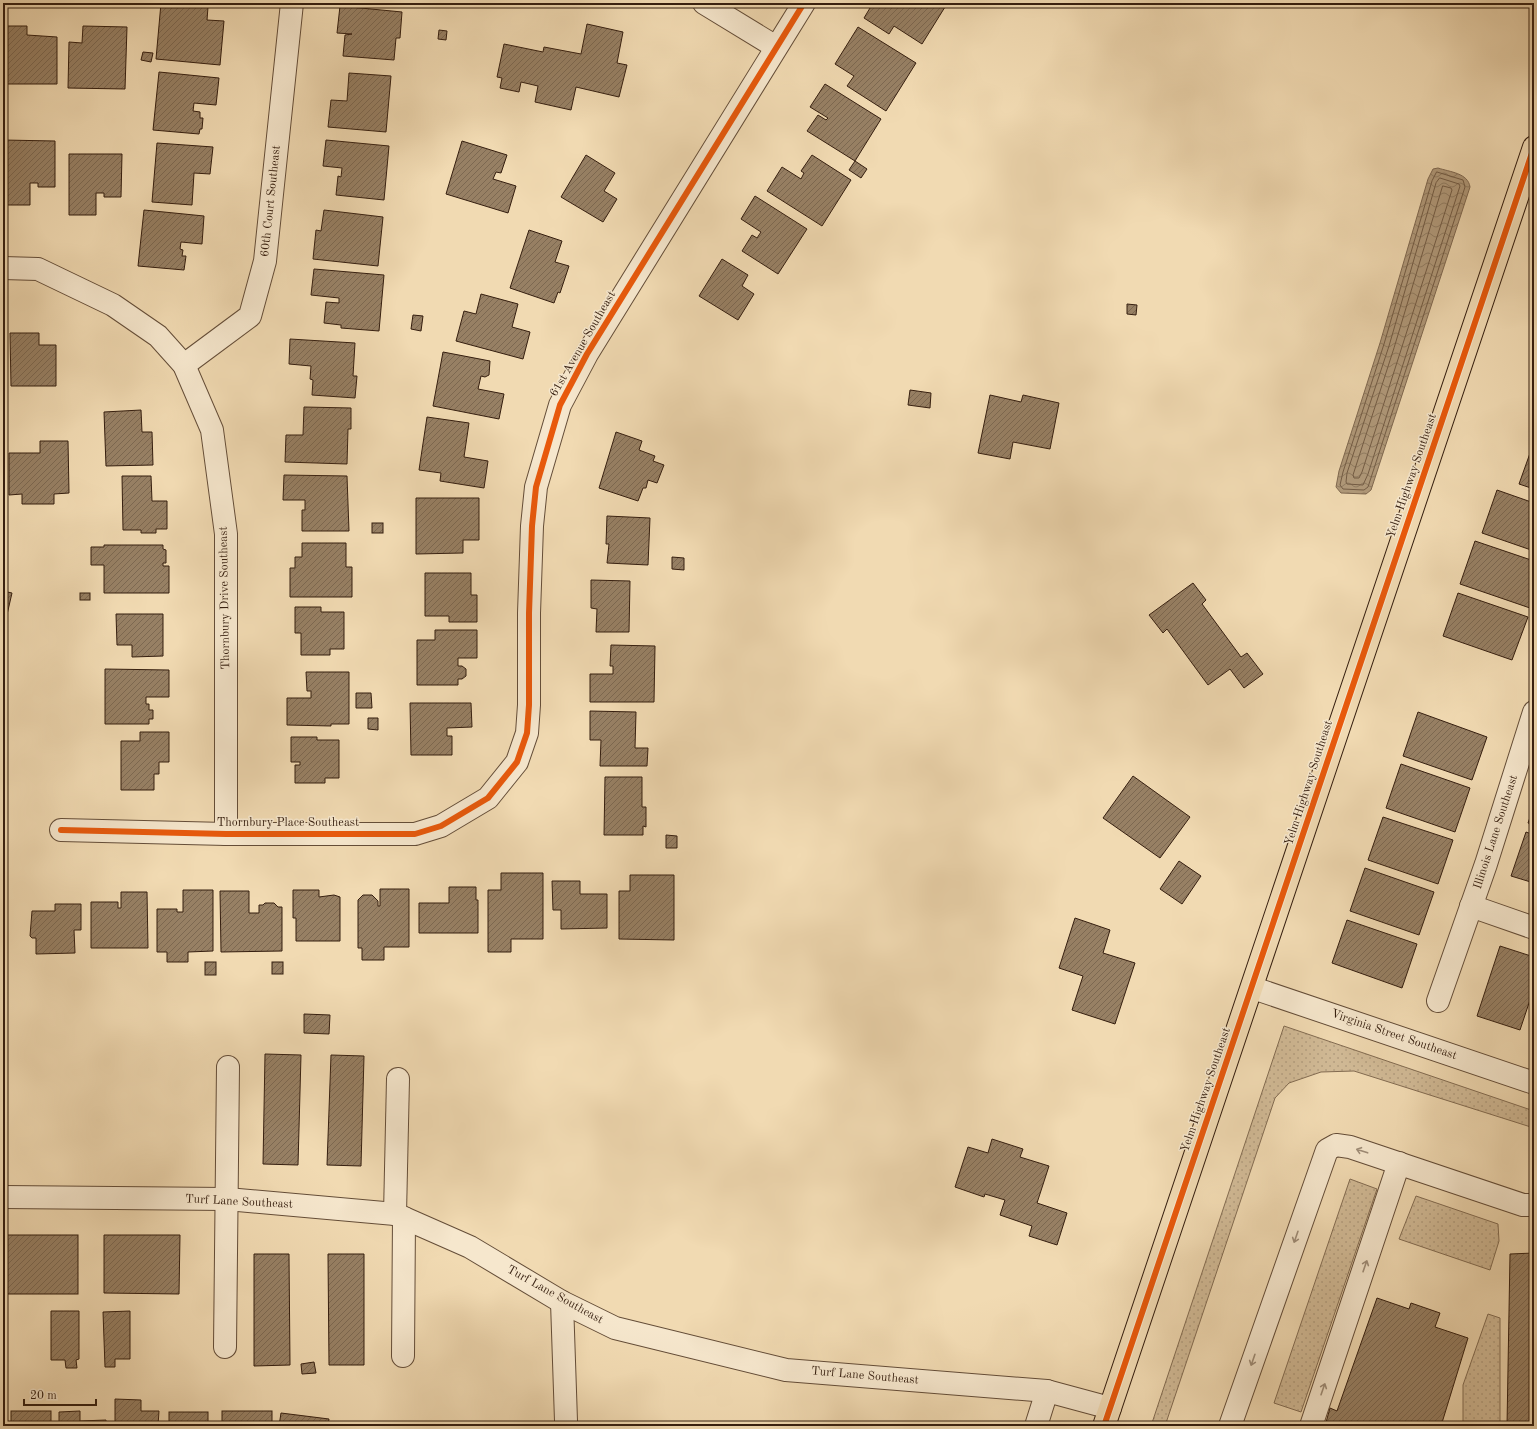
<svg xmlns="http://www.w3.org/2000/svg" width="1537" height="1429" font-family="'Old Standard TT',serif">
	<defs>
		<pattern id="grass-dots" width="8" height="8" patternUnits="userSpaceOnUse"><rect width="8" height="8" fill="#d1ba96"/><path d="M2 2h.1M6 6h.1" fill="none" stroke="#b49f80" stroke-width="1.8" stroke-linecap="round"/></pattern>
		<pattern id="water-waves" width="16" height="10" patternUnits="userSpaceOnUse"><rect width="16" height="10" fill="#b19a7b"/><path d="M0 5q4-4 8 0t8 0" fill="none" stroke="#917d63"/></pattern>
		<pattern id="building-hatch" width="6" height="6" patternUnits="userSpaceOnUse"><rect width="6" height="6" fill="#978064"/><path d="M-1 1l2-2M0 6l6-6M5 7l2-2" fill="none" stroke="#7c6851"/></pattern>
	</defs>
	<rect width="100%" height="100%" fill="#f1dab2"/>
	<filter id="stains"><feTurbulence type="fractalNoise" baseFrequency=".005" numOctaves="4"/><feColorMatrix values="0 0 0 0 .2 0 0 0 0 .09 0 0 0 0 .02 0 0 0 .5 -.17"/></filter>
	<radialGradient id="worn" r=".72"><stop offset=".6" stop-color="#630" stop-opacity="0"/><stop offset="1" stop-color="#630" stop-opacity=".3"/></radialGradient>
	<g fill="url(#grass-dots)" stroke="#836c52">
		<polygon points="1284,1026 1534,1111 1534,1128 1354,1071 1321,1072 1289,1083 1275,1098 1165,1426 1151,1426"/>
		<polygon points="1350,1179 1377,1189 1301,1412 1274,1403"/>
		<polygon points="1416,1196 1498,1224 1499,1241 1490,1270 1399,1239"/>
		<polygon points="1488,1314 1500,1318 1500,1426 1463,1426 1463,1385"/>
	</g>
	<path fill="url(#water-waves)" stroke="#7f6850" d="M 1438,168 C 1450,172 1468,173 1470,187 L 1371,490 L 1366,494 L 1341,493 L 1336,487 L 1339,471 L 1380,343 L 1428,179 L 1433,169 Z"/>
	<g fill="none" stroke-linecap="round" stroke-linejoin="round">
		<g stroke="#735c45" stroke-width="1">
			<polygon points="1437,172 1463,180 1465,187 1368,487 1364,490 1343,489 1340,485 1343,472 1384,344 1432,181"/>
			<polygon points="1440,178 1459,184 1460,186 1368,474 1363,485 1347,484 1346,482 1347,473 1389,346 1436,183"/>
			<polygon points="1443,186 1451,188 1452,190 1362,472 1359,478 1354,478 1353,475 1394,348"/>
		</g>
	</g>
	<g fill="url(#building-hatch)" stroke="#351e0f">
		<polygon points="161,3 208,7 207,20 224,21 220,65 156,59"/>
		<polygon points="873,3 939,3 945,7 922,44 894,26 889,34 864,18"/>
		<polygon points="340,6 402,12 400,38 396,38 394,60 343,56 345,35 352,34 337,33"/>
		<polygon points="587,24 623,32 617,63 627,65 619,97 576,87 571,110 535,102 538,86 521,82 519,92 500,88 502,78 497,77 504,44 543,52 544,47 581,54"/>
		<polygon points="3,26 27,26 27,35 57,37 57,84 3,84"/>
		<polygon points="83,26 127,27 125,89 68,88 69,42 82,43"/>
		<polygon points="858,27 916,63 886,111 847,86 854,76 835,64"/>
		<polygon points="439,30 447,31 446,40 438,39"/>
		<polygon points="143,52 153,53 151,62 141,60"/>
		<polygon points="159,72 219,78 216,105 194,103 193,111 200,112 200,118 203,118 202,129 200,129 199,134 153,130"/>
		<polygon points="349,73 391,76 386,132 328,127 331,100 347,101"/>
		<polygon points="825,84 881,119 855,161 807,131 818,115 826,120 828,118 810,107"/>
		<polygon points="3,140 55,141 55,187 38,187 38,183 30,183 30,205 3,205"/>
		<polygon points="326,140 389,146 384,200 336,195 338,176 341,177 342,168 323,166"/>
		<polygon points="462,141 507,155 501,173 496,172 493,179 516,186 508,213 446,194"/>
		<polygon points="157,143 213,147 210,174 194,173 192,205 152,202"/>
		<polygon points="69,154 122,154 121,197 104,197 104,193 96,193 96,215 69,215"/>
		<polygon points="586,155 615,173 604,191 617,199 603,222 561,197"/>
		<polygon points="812,155 851,180 822,226 767,191 782,167 801,179 804,173 801,171"/>
		<polygon points="855,161 867,169 861,178 849,170"/>
		<polygon points="755,196 807,229 778,274 742,251 752,235 757,238 761,232 741,219"/>
		<polygon points="144,210 204,216 202,244 181,242 180,249 183,250 182,256 186,256 184,270 138,266"/>
		<polygon points="324,210 383,217 378,266 313,259 316,230 321,231"/>
		<polygon points="529,230 562,241 555,262 569,266 560,293 558,292 554,303 510,288"/>
		<polygon points="722,259 748,275 742,286 754,294 738,320 699,296"/>
		<polygon points="314,269 384,275 379,331 341,328 341,325 324,323 326,302 339,303 339,298 311,295"/>
		<polygon points="481,294 518,304 512,327 530,332 523,359 456,341 464,311 476,314"/>
		<polygon points="1127,304 1137,305 1136,315 1127,314"/>
		<polygon points="413,315 423,316 421,331 411,329"/>
		<polygon points="10,333 39,333 39,345 56,345 56,386 11,386"/>
		<polygon points="290,339 355,343 353,376 357,376 355,398 312,395 313,380 310,379 311,366 289,364"/>
		<polygon points="443,352 490,361 489,375 485,377 481,376 478,389 504,394 499,419 433,406"/>
		<polygon points="910,390 931,393 930,408 908,405"/>
		<polygon points="990,395 1021,402 1023,395 1059,403 1050,449 1013,442 1010,459 978,453"/>
		<polygon points="304,407 351,408 351,429 348,429 347,464 285,462 286,435 303,435"/>
		<polygon points="141,410 142,432 152,432 153,465 106,466 104,412"/>
		<polygon points="427,417 469,423 464,457 488,461 484,488 440,481 441,473 419,470"/>
		<polygon points="616,432 642,441 639,450 655,456 653,461 664,465 657,483 648,480 646,488 643,488 638,501 599,488"/>
		<polygon points="40,441 68,441 69,493 54,494 54,504 22,504 22,494 9,495 9,453 40,453"/>
		<polygon points="1534,442 1534,489 1519,484"/>
		<polygon points="284,475 347,476 349,531 302,531 302,510 305,510 305,500 283,500"/>
		<polygon points="122,476 151,476 152,501 167,501 167,529 156,529 156,533 141,533 141,530 123,530"/>
		<polygon points="1497,490 1534,503 1534,551 1482,533"/>
		<polygon points="416,498 479,498 479,540 463,540 463,553 416,554"/>
		<polygon points="607,516 650,518 648,565 607,563 609,544 606,544"/>
		<rect x="372" y="523" width="11" height="10"/>
		<polygon points="1475,541 1534,561 1534,596 1530,608 1460,584"/>
		<polygon points="302,543 346,543 346,567 352,567 352,597 290,597 290,568 295,568 295,557 302,557"/>
		<polygon points="104,545 163,545 163,549 166,550 166,563 163,563 163,566 169,566 169,593 104,593 104,565 91,565 91,547 104,547"/>
		<polygon points="672,557 684,558 684,570 672,569"/>
		<polygon points="425,573 471,573 471,595 477,595 477,622 449,622 449,616 425,616"/>
		<polygon points="591,580 630,581 629,632 596,632 597,609 591,608"/>
		<polygon points="1193,583 1206,600 1202,604 1241,657 1247,653 1263,674 1244,688 1230,669 1208,685 1167,629 1163,633 1149,615"/>
		<polygon points="3,591 12,593 6,619 3,619"/>
		<rect x="80" y="593" width="10" height="7"/>
		<polygon points="1458,593 1528,617 1512,660 1443,636"/>
		<polygon points="295,607 321,607 321,612 344,612 344,649 330,649 330,655 301,655 301,633 295,633"/>
		<polygon points="116,614 163,614 163,656 132,657 132,645 117,645"/>
		<polygon points="435,630 477,630 477,658 458,658 458,666 462,666 466,669 466,676 462,679 458,679 458,685 417,685 417,640 435,640"/>
		<polygon points="611,645 655,646 654,702 590,702 590,674 613,674 613,666 610,666"/>
		<polygon points="105,669 169,670 169,697 146,697 146,704 149,704 149,710 153,710 153,719 149,719 149,724 105,724"/>
		<polygon points="306,672 349,672 349,724 331,724 331,726 287,725 287,698 311,698 311,691 307,691"/>
		<polygon points="356,693 371,693 372,708 356,708"/>
		<polygon points="410,703 471,703 472,727 447,728 447,736 452,736 452,755 411,755"/>
		<polygon points="590,711 636,712 635,748 648,748 647,766 600,766 601,740 590,740"/>
		<polygon points="1418,712 1487,737 1472,780 1403,756"/>
		<polygon points="368,718 378,718 378,730 368,729"/>
		<polygon points="140,732 169,732 169,762 159,762 159,774 154,774 154,790 121,790 121,741 140,741"/>
		<polygon points="291,737 317,737 317,740 339,740 339,778 325,778 325,783 295,783 295,765 300,765 300,762 291,762"/>
		<polygon points="1401,764 1470,788 1455,832 1386,808"/>
		<polygon points="1133,776 1190,817 1160,858 1103,818"/>
		<polygon points="605,777 642,777 642,807 646,807 646,827 643,826 643,835 604,835"/>
		<polygon points="1534,806 1534,825 1528,823"/>
		<polygon points="1383,817 1453,840 1438,884 1368,860"/>
		<polygon points="1526,832 1534,835 1534,883 1511,876"/>
		<polygon points="666,835 677,836 677,848 666,848"/>
		<polygon points="1179,861 1201,876 1182,904 1160,889"/>
		<polygon points="1365,868 1434,892 1419,935 1350,911"/>
		<polygon points="501,873 543,873 543,939 511,939 511,952 488,952 488,890 501,890"/>
		<polygon points="630,875 674,875 674,940 619,939 619,891 630,891"/>
		<polygon points="552,881 580,881 580,894 607,894 607,928 561,929 561,910 553,910"/>
		<polygon points="449,887 476,887 476,900 478,900 478,933 419,933 419,903 449,903"/>
		<polygon points="380,889 409,889 409,947 384,947 384,960 362,960 362,948 358,948 358,900 363,895 372,895 378,901 378,906 380,906"/>
		<polygon points="183,890 213,890 213,951 188,952 188,962 167,962 167,952 157,952 157,909 177,909 177,912 183,912"/>
		<polygon points="293,890 319,890 319,897 334,895 340,897 340,941 296,941 296,918 293,918"/>
		<polygon points="220,891 249,891 249,913 259,913 259,905 263,905 265,903 274,903 278,907 282,907 282,951 221,952"/>
		<polygon points="121,892 147,892 148,948 91,948 91,902 118,902 118,908 121,908"/>
		<polygon points="55,904 81,904 81,930 74,930 75,953 36,954 36,938 32,938 30,936 32,911 55,911"/>
		<polygon points="1075,918 1110,930 1103,953 1135,963 1115,1024 1072,1010 1083,976 1059,968"/>
		<polygon points="1347,920 1417,944 1402,988 1332,963"/>
		<polygon points="1500,946 1534,957 1534,988 1520,1030 1477,1016"/>
		<rect x="205" y="962" width="11" height="13"/>
		<rect x="272" y="962" width="11" height="12"/>
		<polygon points="304,1014 330,1015 329,1034 304,1033"/>
		<polygon points="265,1054 301,1055 298,1165 263,1164"/>
		<polygon points="331,1055 364,1056 361,1166 327,1165"/>
		<polygon points="992,1139 1023,1149 1020,1157 1049,1166 1037,1203 1067,1213 1057,1245 1029,1236 1032,1226 1000,1215 1005,1200 985,1194 984,1197 955,1187 968,1147 988,1153"/>
		<rect x="3" y="1235" width="75" height="59"/>
		<polygon points="104,1235 180,1235 179,1294 104,1293"/>
		<polygon points="1534,1253 1534,1426 1507,1426 1510,1254"/>
		<polygon points="254,1254 289,1254 290,1365 254,1366"/>
		<polygon points="328,1254 364,1254 364,1365 329,1365"/>
		<polygon points="1377,1298 1409,1309 1411,1303 1440,1313 1435,1327 1468,1338 1441,1426 1325,1426 1330,1408 1337,1411"/>
		<polygon points="51,1311 79,1311 79,1359 76,1360 77,1368 66,1368 65,1360 51,1360"/>
		<polygon points="130,1311 130,1359 115,1359 115,1367 105,1367 103,1312"/>
		<polygon points="314,1362 316,1373 302,1374 301,1364"/>
		<polygon points="115,1399 141,1400 141,1411 159,1411 158,1426 115,1426"/>
		<rect x="11" y="1411" width="40" height="15"/>
		<polygon points="80,1411 80,1421 106,1420 106,1426 59,1426 59,1412"/>
		<rect x="222" y="1411" width="50" height="15"/>
		<rect x="169" y="1412" width="39" height="14"/>
		<polygon points="281,1413 329,1419 328,1426 279,1426"/>
	</g>
	<g fill="none" stroke-linecap="round" stroke-linejoin="round">
		<defs>
			<g id="minor">
				<polyline points="704,3 776,47"/>
				<polyline points="3,268 38,269 113,305 158,336 184,365 212,430 226,534 226,834"/>
				<polyline points="184,365 250,316 265,261 292,3"/>
				<polyline points="61,830 226,834 415,834 441,826 488,798 517,762 527,733 529,705 529,613 532,526 536,487 560,405 587,354 804,3"/>
				<polyline points="1471,906 1534,928"/>
				<polyline points="1253,988 1534,1083"/>
				<polyline points="1438,1001 1486,864 1534,712"/>
				<polyline points="3,1197 227,1199 395,1214 470,1247 562,1302 615,1328 786,1370 1047,1391 1110,1408"/>
				<polyline points="395,1214 398,1079"/>
				<polyline points="562,1302 566,1421"/>
				<polyline points="225,1347 228,1067"/>
				<polyline points="403,1356 404,1218"/>
				<polyline points="1036,1426 1047,1391"/>
				<polyline points="1230,1426 1327,1150 1336,1145 1350,1147 1523,1205 1534,1205"/>
				<polyline points="1311,1426 1399,1163"/>
			</g>
			<polyline id="major" points="1104,1426 1534,147"/>
		</defs>
		<use href="#minor" stroke="#644d38" stroke-width="24"/>
		<use href="#major" stroke="#351e0f" stroke-width="24"/>
		<use href="#minor" stroke="#f6e7cd" stroke-width="22"/>
		<use href="#major" stroke="#f1dab2" stroke-width="22"/>
		<defs>
			<g id="cycleway">
				<polyline points="61,830 226,834 415,834 441,826 488,798 517,762 527,733 529,705 529,613 532,526 536,487 560,405 587,354 804,3"/>
				<polyline points="1104,1426 1534,147"/>
			</g>
		</defs>
		<use href="#cycleway" stroke="#f6e7cd" stroke-width="8"/>
		<use href="#cycleway" stroke="#e8590c" stroke-width="6"/>
	</g>
	<defs><path id="oneway-shaft" d="M-6 0H5M1.5-3L5.5 0L1.5 3" fill="none" stroke-width="1.6" stroke-linecap="round" stroke-linejoin="round"/></defs>
	<g stroke="#9f8d78">
		<use href="#oneway-shaft" transform="translate(1362 1151) rotate(-162)"/>
		<use href="#oneway-shaft" transform="translate(1296 1237) rotate(109)"/>
		<use href="#oneway-shaft" transform="translate(1365 1266) rotate(-71)"/>
		<use href="#oneway-shaft" transform="translate(1253 1360) rotate(109)"/>
		<use href="#oneway-shaft" transform="translate(1323 1389) rotate(-71)"/>
	</g>
	<g text-anchor="middle" dominant-baseline="central" stroke-width="3" stroke-linejoin="round" paint-order="stroke">
		<g font-size="12" fill="#351e0f" stroke="#f6e7cd">
			<text transform="translate(271 201) rotate(-84)">60th Court Southeast</text>
			<text transform="translate(583 344) rotate(-60)">61st Avenue Southeast</text>
			<text transform="translate(1412 476) rotate(-71)">Yelm Highway Southeast</text>
			<text transform="translate(225 598) rotate(-91)">Thornbury Drive Southeast</text>
			<text transform="translate(1309 783) rotate(-72)">Yelm Highway Southeast</text>
			<text x="288" y="823">Thornbury Place Southeast</text>
			<text transform="translate(1496 832) rotate(-72)">Illinois Lane Southeast</text>
			<text transform="translate(1394 1035) rotate(19)">Virginia Street Southeast</text>
			<text transform="translate(1206 1090) rotate(-71)">Yelm Highway Southeast</text>
			<text transform="translate(239 1202) rotate(3)">Turf Lane Southeast</text>
			<text transform="translate(555 1295) rotate(29)">Turf Lane Southeast</text>
			<text transform="translate(865 1376) rotate(5)">Turf Lane Southeast</text>
		</g>
	</g>
	<rect width="1537" height="1429" fill="none" stroke="#f1dab2" stroke-width="16"/>
	<rect x="4" y="4" width="1529" height="1421" fill="none" stroke="#351e0f" stroke-width="2"/>
	<rect x="8" y="8" width="1521" height="1413" fill="none" stroke="#351e0f"/>
	<path d="M24 1399v6h72v-6" fill="none" stroke="#351e0f" stroke-width="2"/>
	<text x="30" y="1399" font-size="12" fill="#351e0f" stroke="#f6e7cd" stroke-width="3" paint-order="stroke">20 m</text>
	<rect width="100%" height="100%" filter="url(#stains)"/>
	<rect width="100%" height="100%" fill="url(#worn)"/>
</svg>
